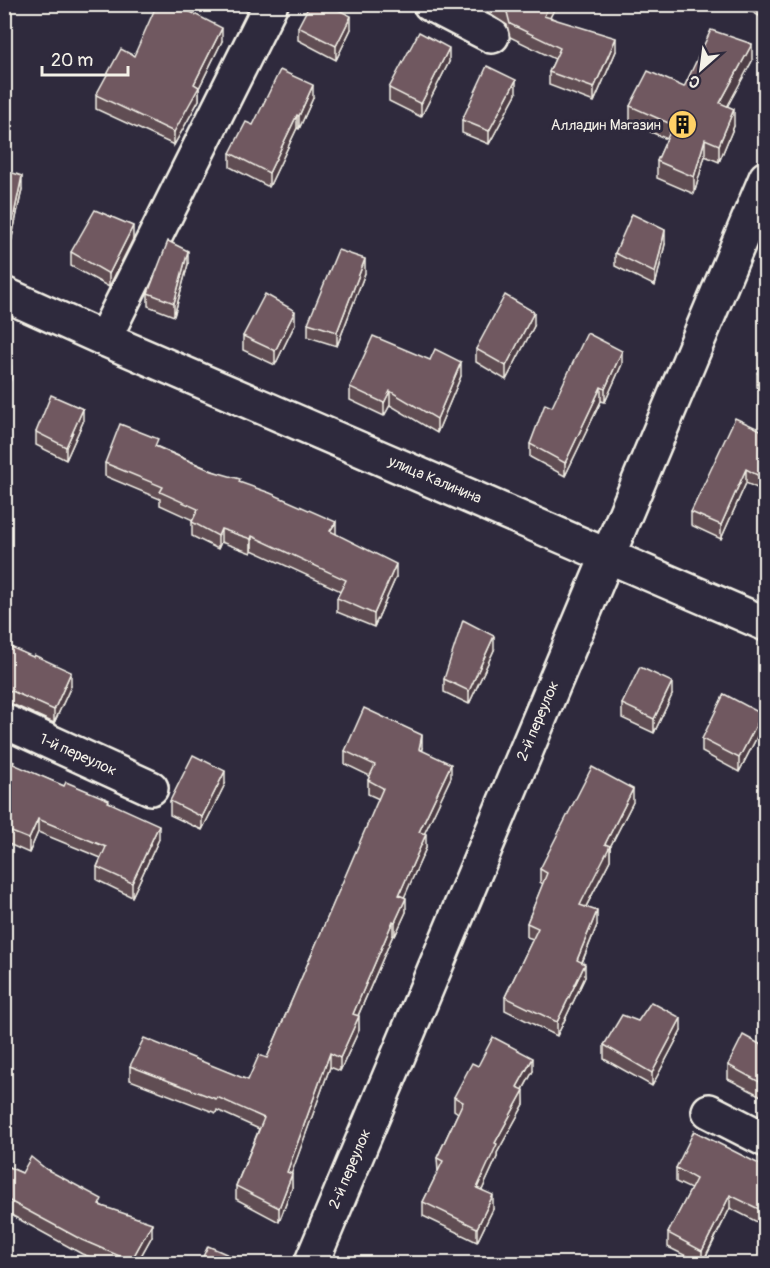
<svg xmlns="http://www.w3.org/2000/svg" width="770" height="1268" font-family="Pangolin,sans-serif">
	<rect width="100%" height="100%" fill="#2f2a3d"/>
	<filter id="ink" filterUnits="userSpaceOnUse"><feTurbulence type="fractalNoise" baseFrequency=".0167" numOctaves="2"/><feDisplacementMap in="SourceGraphic" scale="12" xChannelSelector="R" yChannelSelector="G"/><feConvolveMatrix kernelMatrix="1 2 1 2 8 2 1 2 1" color-interpolation-filters="sRGB"/></filter>
	<g filter="url(#ink)">
		<g fill="none" stroke-linecap="round" stroke-linejoin="round">
			<defs>
				<g id="minor">
					<polyline points="430,4 492,36"/>
					<polyline points="104,339 271,4"/>
					<polyline points="4,721 151,788"/>
					<polyline points="709,1111 766,1140"/>
					<polyline points="311,1264 766,178"/>
				</g>
				<polyline id="major" points="4,294 104,339 766,624"/>
			</defs>
			<use href="#minor" stroke="#f4f1e8" stroke-width="38"/>
			<use href="#major" stroke="#f4f1e8" stroke-width="38"/>
			<use href="#minor" stroke="#2f2a3d" stroke-width="33"/>
			<use href="#major" stroke="#2f2a3d" stroke-width="33"/>
		</g>
		<g fill="#604d53" stroke="#f4f1e8" stroke-width="1.5">
			<polygon points="488,4 507,4 514,6 515,4 557,4 550,17 616,51 594,102 549,85 549,72 555,59 510,37 507,25 488,13"/>
			<polygon points="737,4 765,4 765,19"/>
			<polygon points="298,27 351,29 336,60 298,40"/>
			<polygon points="222,41 199,88 199,100 174,145 96,109 96,95 134,56"/>
			<polygon points="752,61 727,106 734,126 719,162 705,156 694,194 657,178 657,161 667,139 630,123 630,106 684,87"/>
			<polygon points="449,62 421,117 389,101 389,88"/>
			<polygon points="516,94 489,144 462,133 462,120"/>
			<polygon points="313,98 299,129 297,128 269,187 230,167 230,153 253,125"/>
			<polygon points="4,170 22,189 11,242 4,240"/>
			<polygon points="133,239 109,287 71,266 71,252"/>
			<polygon points="665,244 655,286 615,266 615,253"/>
			<polygon points="188,264 174,316 148,306 148,293"/>
			<polygon points="365,273 337,346 308,337 308,323"/>
			<polygon points="295,324 275,365 243,350 243,336"/>
			<polygon points="534,326 506,380 476,362 476,349"/>
			<polygon points="765,352 765,390 757,387 757,373"/>
			<polygon points="622,364 605,402 601,401 565,476 530,457 530,444 552,407"/>
			<polygon points="461,376 437,433 390,405 384,416 350,400 350,387"/>
			<polygon points="83,422 66,460 36,445 36,432"/>
			<polygon points="765,432 759,489 746,483 721,539 691,525 691,512"/>
			<polygon points="158,447 240,483 336,534 396,577 374,627 337,612 337,598 341,591 252,550 251,553 221,542 218,549 192,536 192,522 193,520 160,505 160,499 105,476 105,463"/>
			<polygon points="4,644 71,686 54,723 12,704 4,703"/>
			<polygon points="494,650 469,704 444,692 444,679"/>
			<polygon points="672,695 654,733 622,718 622,704"/>
			<polygon points="762,727 739,772 702,752 702,739"/>
			<polygon points="422,748 421,750 451,777 424,834 426,848 404,897 406,912 395,936 393,935 358,1016 359,1030 340,1071 330,1067 291,1174 292,1188 279,1222 236,1199 236,1186 259,1129 217,1110 216,1113 130,1080 130,1066 248,1080 267,1058 379,799 368,794 368,780 370,776 345,764 345,751"/>
			<polygon points="4,758 14,765 64,786 109,802 159,839 132,897 97,880 97,867 101,858 38,832 29,853 4,842"/>
			<polygon points="225,784 202,830 170,815 170,801"/>
			<polygon points="633,802 610,847 610,860 586,907 597,925 582,963 585,977 557,1036 505,1010 505,997 533,939 527,937 527,923 543,884 540,882 540,869"/>
			<polygon points="638,1021 681,1031 652,1086 604,1059 604,1045"/>
			<polygon points="765,1047 765,1098 728,1079 728,1065"/>
			<polygon points="478,1066 533,1071 523,1090 524,1104 497,1153 497,1157 482,1190 493,1209 477,1242 423,1216 423,1202 438,1172 437,1158 458,1113 454,1110 454,1097"/>
			<polygon points="4,1165 22,1173 46,1169 102,1206 152,1236 137,1263 106,1263 82,1254 4,1211"/>
			<polygon points="765,1167 765,1226 730,1208 703,1263 700,1263 668,1247 668,1233 691,1189 676,1182 676,1168"/>
		</g>
		<g fill="#4e3e44" stroke="#f4f1e8" stroke-width="1.5">
			<polygon points="550,4 557,4 544,29 544,16"/>
			<polygon points="351,16 351,29 336,60 336,46"/>
			<polygon points="222,28 222,41 199,88 199,100 174,145 174,132 194,84"/>
			<polygon points="616,38 616,51 594,102 594,88"/>
			<polygon points="752,44 752,61 720,120 720,103"/>
			<polygon points="449,48 449,62 421,117 421,104"/>
			<polygon points="516,80 516,94 489,144 489,131"/>
			<polygon points="313,85 313,98 299,129 299,116"/>
			<polygon points="734,109 734,126 719,162 719,145"/>
			<polygon points="297,115 297,128 269,187 269,173"/>
			<polygon points="705,139 705,156 694,194 694,177"/>
			<polygon points="22,176 22,189 11,242 11,229"/>
			<polygon points="133,226 133,239 109,287 109,274"/>
			<polygon points="665,230 665,244 655,286 655,273"/>
			<polygon points="188,251 188,264 174,316 174,303"/>
			<polygon points="365,259 365,273 337,346 337,332"/>
			<polygon points="295,311 295,324 275,365 275,351"/>
			<polygon points="534,312 534,326 506,380 506,366"/>
			<polygon points="622,351 622,364 605,402 605,389"/>
			<polygon points="461,362 461,376 437,433 437,419"/>
			<polygon points="11,366 11,379 4,396 4,383"/>
			<polygon points="601,387 601,401 565,476 565,463"/>
			<polygon points="390,391 390,405 384,416 384,403"/>
			<polygon points="83,409 83,422 66,460 66,447"/>
			<polygon points="765,462 765,476 759,489 759,476"/>
			<polygon points="746,469 746,483 721,539 721,525"/>
			<polygon points="336,522 336,535 330,531"/>
			<polygon points="221,529 221,542 218,549 218,536"/>
			<polygon points="252,536 252,550 251,553 251,539"/>
			<polygon points="396,564 396,577 374,627 374,614"/>
			<polygon points="494,636 494,650 469,704 469,691"/>
			<polygon points="71,672 71,686 54,723 54,710"/>
			<polygon points="672,682 672,695 654,733 654,719"/>
			<polygon points="762,714 762,727 739,772 739,758"/>
			<polygon points="422,735 422,748 419,763 419,749"/>
			<polygon points="451,764 451,777 419,845 419,832"/>
			<polygon points="225,771 225,784 202,830 202,817"/>
			<polygon points="633,789 633,802 610,847 610,860 580,918 580,905 605,844"/>
			<polygon points="38,819 38,832 29,853 29,839"/>
			<polygon points="159,825 159,839 132,897 132,883"/>
			<polygon points="426,834 426,848 399,909 399,895"/>
			<polygon points="406,898 406,912 395,936 395,922"/>
			<polygon points="597,911 597,925 577,974 577,960"/>
			<polygon points="393,921 393,935 353,1027 353,1014"/>
			<polygon points="585,964 585,977 557,1036 557,1022"/>
			<polygon points="359,1016 359,1030 340,1071 340,1058"/>
			<polygon points="681,1018 681,1031 652,1086 652,1073"/>
			<polygon points="330,1053 330,1067 287,1186 287,1172"/>
			<polygon points="533,1058 533,1071 517,1100 517,1087"/>
			<polygon points="524,1090 524,1104 497,1153 497,1157 477,1201 477,1188 495,1143"/>
			<polygon points="292,1174 292,1188 279,1222 279,1208"/>
			<polygon points="493,1195 493,1209 477,1242 477,1228"/>
			<polygon points="730,1195 730,1208 702,1263 702,1251"/>
			<polygon points="152,1223 152,1236 137,1263 131,1263 131,1261"/>
		</g>
		<g fill="#705961" stroke="#f4f1e8" stroke-width="1.5">
			<polygon points="157,4 175,4 222,28 194,84 199,87 174,132 96,95 121,49 134,56"/>
			<polygon points="310,4 326,4 351,16 336,46 298,27"/>
			<polygon points="496,4 507,4 514,6 515,4 550,4 544,16 616,38 594,88 549,72 560,48 510,24 507,12"/>
			<polygon points="711,30 752,44 720,103 734,109 719,145 705,139 694,177 657,161 673,125 630,106 648,71 684,87"/>
			<polygon points="419,32 449,48 421,104 389,88"/>
			<polygon points="487,66 516,80 489,131 462,120"/>
			<polygon points="280,70 313,85 299,116 297,115 269,173 230,153 246,122 253,125"/>
			<polygon points="4,170 22,176 11,229 4,226"/>
			<polygon points="95,210 133,226 109,274 71,252"/>
			<polygon points="632,214 665,230 655,273 615,253"/>
			<polygon points="168,241 188,251 174,303 148,293"/>
			<polygon points="338,250 365,259 337,332 308,323"/>
			<polygon points="265,294 295,311 275,351 243,336"/>
			<polygon points="505,295 534,312 506,366 476,349"/>
			<polygon points="587,333 622,351 605,389 601,387 565,463 530,444 545,404 552,407"/>
			<polygon points="373,336 430,360 435,349 461,362 437,419 390,391 384,403 350,387"/>
			<polygon points="765,352 765,377 757,373"/>
			<polygon points="4,363 11,366 4,383"/>
			<polygon points="51,395 83,409 66,447 36,432"/>
			<polygon points="735,418 765,432 765,462 759,476 746,469 721,525 691,512"/>
			<polygon points="120,424 158,439 155,446 212,471 240,479 239,482 270,493 336,522 330,531 396,564 374,614 337,598 346,580 252,536 251,539 221,529 218,536 192,522 198,509 160,492 163,487 105,463"/>
			<polygon points="463,620 494,636 469,691 444,679"/>
			<polygon points="4,644 33,657 34,655 71,672 54,710 12,691 4,690"/>
			<polygon points="640,667 672,682 654,719 622,704"/>
			<polygon points="724,694 762,714 739,758 702,739"/>
			<polygon points="364,708 422,735 419,749 451,764 419,832 426,834 399,895 406,898 395,922 393,921 353,1014 359,1016 340,1058 330,1053 287,1172 292,1174 279,1208 236,1186 264,1118 217,1097 216,1099 130,1066 144,1038 248,1080 259,1055 267,1058 383,788 368,780 375,765 345,751"/>
			<polygon points="193,755 225,771 202,817 170,801"/>
			<polygon points="4,758 14,762 13,764 64,786 66,782 109,800 108,802 159,825 132,883 97,867 106,847 38,819 29,839 4,829"/>
			<polygon points="592,767 633,789 605,844 610,846 580,905 597,911 577,960 585,964 557,1022 505,997 538,928 527,923 547,873 540,869"/>
			<polygon points="651,1002 681,1018 652,1073 604,1045 622,1015 638,1021"/>
			<polygon points="743,1035 765,1047 765,1085 728,1065"/>
			<polygon points="493,1037 533,1058 517,1087 524,1090 495,1143 497,1144 477,1188 493,1195 477,1228 423,1202 443,1161 437,1158 463,1102 454,1097 472,1063 478,1066"/>
			<polygon points="694,1131 765,1167 765,1212 730,1195 702,1251 668,1233 696,1179 676,1168"/>
			<polygon points="31,1157 46,1169 102,1199 99,1205 152,1223 131,1261 82,1240 4,1198 4,1165 22,1173"/>
			<polygon points="208,1246 247,1263 200,1263"/>
		</g>
	</g>
	<defs>
		<symbol id="building-disc" viewBox="-11 -11 22 22"><circle r="9.5" fill="#ffd166" stroke="#2f2a3d"/><path d="M-4-6H4V6H1V3H-1V6H-4ZM-2.5-4.3h1.7v1.8h-1.7ZM.8-4.3h1.7v1.8H.8ZM-2.5-1h1.7V.8h-1.7ZM.8-1h1.7V.8H.8Z" fill="#111"/></symbol>
	</defs>
	<g fill-rule="evenodd">
		<use href="#building-disc" x="666" y="108" width="33" height="33"/>
	</g>
	<g text-anchor="middle" dominant-baseline="central" stroke-width="6" stroke-linejoin="round" paint-order="stroke">
		<g font-size="15" fill="#f4f1e8" stroke="#2f2a3d" text-anchor="end">
			<text x="661" y="125">Алладин Магазин</text>
		</g>
		<g font-size="15" fill="#f4f1e8" stroke="#2f2a3d">
			<text transform="translate(435 480) rotate(23)">улица Калинина</text>
			<text transform="translate(538 721) rotate(-67)">2-й переулок</text>
			<text transform="translate(78 755) rotate(24)">1-й переулок</text>
			<text transform="translate(350 1169) rotate(-67)">2-й переулок</text>
		</g>
	</g>
	<rect width="770" height="1268" fill="none" stroke="#2f2a3d" stroke-width="24"/>
	<rect x="12" y="12" width="746" height="1244" fill="none" stroke="#f4f1e8" stroke-width="2" filter="url(#ink)"/>
	<g transform="translate(701 69) rotate(208)" stroke="#2f2a3d" stroke-width="4.5" paint-order="stroke">
	<path d="M0-4.5L10 22L0 15L-10 22Z" fill="#f4f1e8"/>
	<text y="-9" font-size="16" font-weight="bold" text-anchor="middle" fill="#f4f1e8">С</text>
	</g>
	<path d="M42 66v9h86v-9" fill="none" stroke="#f4f1e8" stroke-width="3"/>
	<text x="51" y="66" font-size="18" fill="#f4f1e8" stroke="#2f2a3d" stroke-width="4.5" paint-order="stroke">20 m</text>
</svg>
